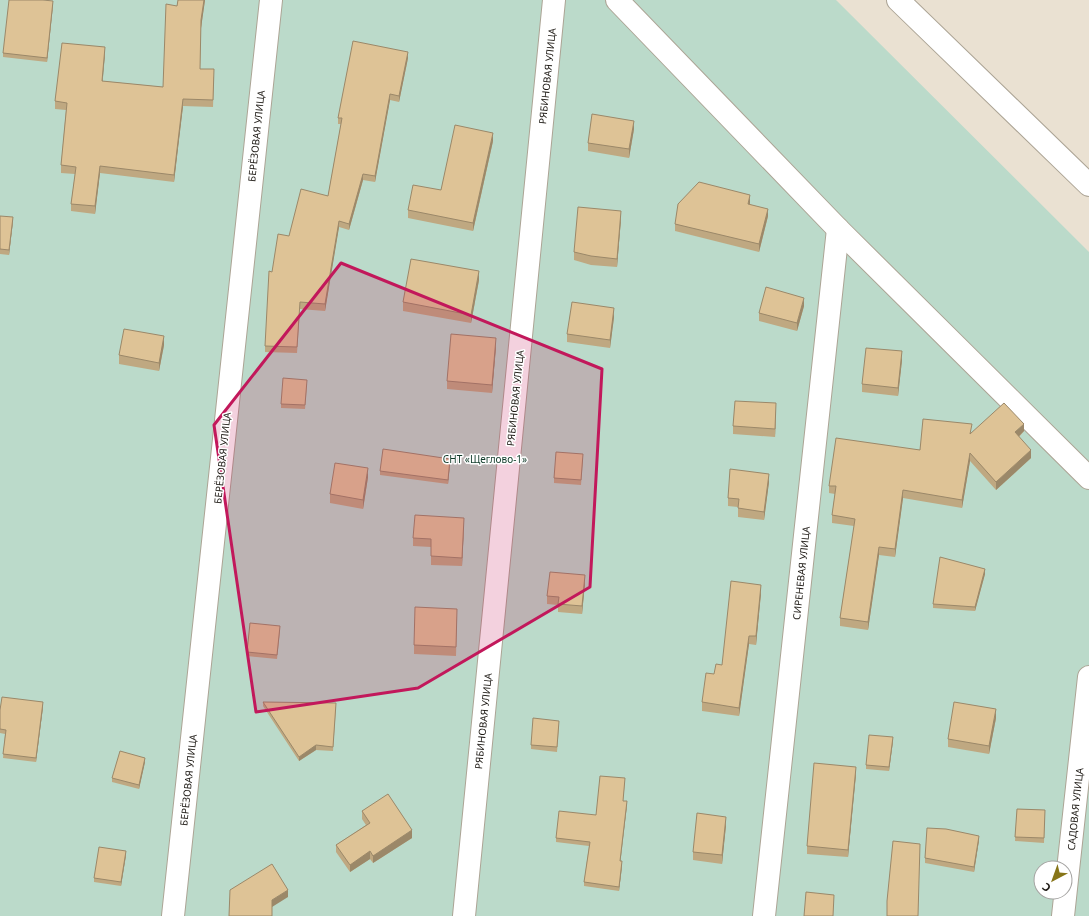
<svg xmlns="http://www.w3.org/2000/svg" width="1089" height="916" font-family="'Noto Sans',sans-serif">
	<rect width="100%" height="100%" fill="#eae1d2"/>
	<path fill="#bbdaca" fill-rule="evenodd" d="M 0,0 L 836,0 L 1089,252 L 1089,916 L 0,916 ZM 1041,868 L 1065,868 L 1065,892 L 1041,892 Z"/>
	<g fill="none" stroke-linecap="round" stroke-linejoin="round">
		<defs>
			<g id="minor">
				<polyline points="617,0 838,229 1089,478"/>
				<polyline points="173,916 271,0"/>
				<polyline points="464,916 554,0"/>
				<polyline points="764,916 838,229"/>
				<polyline points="1063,916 1089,677"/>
			</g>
			<polyline id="secondary" points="898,0 1089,185"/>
		</defs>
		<use href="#minor" stroke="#aca495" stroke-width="24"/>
		<use href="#secondary" stroke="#aca495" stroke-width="24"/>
		<use href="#minor" stroke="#fff" stroke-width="22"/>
		<use href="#secondary" stroke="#fff" stroke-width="22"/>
	</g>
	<g fill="#bfa881">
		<polygon points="178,0 205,0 201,28 200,69 214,77 213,107 183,106 174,182 100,173 95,214 71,211 71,204 75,174 61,173 61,165 66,110 55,109 55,101 105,54 102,81 163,87"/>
		<polygon points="53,5 47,62 3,57 3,53"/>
		<polygon points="408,58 399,102 390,100 375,182 363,180 349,230 339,227 325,311 300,309 297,353 265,352 265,346 289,236 328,196 341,124 338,124 338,118"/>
		<polygon points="634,129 629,158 588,151 588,143"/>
		<polygon points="493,141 473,231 408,218 408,210 441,190"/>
		<polygon points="750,203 750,204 768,216 759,252 675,231 675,224"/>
		<polygon points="0,216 13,221 9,255 0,254"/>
		<polygon points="621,219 617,267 591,265 574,260 574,252"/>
		<polygon points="479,280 471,323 403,311 403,302"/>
		<polygon points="804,306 797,331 759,321 759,313"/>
		<polygon points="614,317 610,348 567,342 567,334"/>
		<polygon points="164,345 159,371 119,364 119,355"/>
		<polygon points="496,347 492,393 447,389 447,381"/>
		<polygon points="902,360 898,396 862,392 862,384"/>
		<polygon points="307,384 305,409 281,408 281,404"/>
		<polygon points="776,412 775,437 733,434 733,426"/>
		<polygon points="1024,431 1019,437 1031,458 996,490 970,461 962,508 903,498 895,557 879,555 868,630 840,626 840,618 854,526 832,523 832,515 835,494 829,493 829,486 920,450 972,432"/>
		<polygon points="583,458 581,485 554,483 554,478"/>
		<polygon points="450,463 448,484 380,475 380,471"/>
		<polygon points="368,477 363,509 330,503 330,494"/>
		<polygon points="769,482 764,520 738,517 738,507 728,506 728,498"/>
		<polygon points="464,526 462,566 431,565 431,547 413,546 413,538"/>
		<polygon points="985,574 975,611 933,608 933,604"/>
		<polygon points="585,583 582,614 558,612 558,605 547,604 547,596"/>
		<polygon points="761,593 756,645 749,644 739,716 702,711 702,702 714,674 722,665"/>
		<polygon points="457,617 456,656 414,654 414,645"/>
		<polygon points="280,631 277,659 247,656 247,652"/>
		<polygon points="263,702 336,707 333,751 316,750 299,761 263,706"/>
		<polygon points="43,707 36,762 3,758 5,734 0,733 0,710"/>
		<polygon points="996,718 989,754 948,747 948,739"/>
		<polygon points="559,725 557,752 531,749 531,745"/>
		<polygon points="893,741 889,771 866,769 866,765"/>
		<polygon points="145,762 139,789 112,782 112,778"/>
		<polygon points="856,774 848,857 807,854 807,846"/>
		<polygon points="625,782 623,801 627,805 620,861 622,866 619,891 584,886 584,882 589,846 556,842 556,838 596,815"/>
		<polygon points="1017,809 1045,810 1044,843 1015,841"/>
		<polygon points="362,811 412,838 373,863 370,859 350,872 336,852 336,845 366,825 362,819"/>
		<polygon points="726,825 722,864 693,860 693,852"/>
		<polygon points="979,840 974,872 925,863 925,858"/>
		<polygon points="126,855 121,886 94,882 94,878"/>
	</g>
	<g fill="#9b8869">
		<polygon points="204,0 205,0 201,28 201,20"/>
		<polygon points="53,1 53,5 47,62 47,58"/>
		<polygon points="105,47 105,54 102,89 102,81"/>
		<polygon points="408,52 408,58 399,102 399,96"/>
		<polygon points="390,94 390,100 375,182 375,176"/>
		<polygon points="183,99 183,106 174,182 174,175"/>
		<polygon points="634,121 634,129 629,158 629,149"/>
		<polygon points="493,133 493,141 473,231 473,223"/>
		<polygon points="100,166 100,173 95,214 95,206"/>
		<polygon points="363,174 363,180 349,230 349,224"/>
		<polygon points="750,195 750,203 748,211 748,204"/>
		<polygon points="768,209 768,216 759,252 759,244"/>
		<polygon points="621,211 621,219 617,267 617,259"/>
		<polygon points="13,217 13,221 9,255 9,250"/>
		<polygon points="339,221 339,227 325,311 325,304"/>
		<polygon points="479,271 479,280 471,323 471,315"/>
		<polygon points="804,298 804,306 797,331 797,323"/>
		<polygon points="614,308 614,317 610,348 610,340"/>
		<polygon points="164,336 164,345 159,371 159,363"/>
		<polygon points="496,338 496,347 492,393 492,385"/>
		<polygon points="902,351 902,360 898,396 898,388"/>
		<polygon points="776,403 776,412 775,437 775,429"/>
		<polygon points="1024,424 1024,431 1015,440 1015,432"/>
		<polygon points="1031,450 1031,458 996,490 996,482"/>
		<polygon points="970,453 970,461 962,508 962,500"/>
		<polygon points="450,459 450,463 448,484 448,480"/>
		<polygon points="368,468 368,477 363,509 363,500"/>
		<polygon points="769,474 769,482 764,520 764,512"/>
		<polygon points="903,490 903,498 895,557 895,549"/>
		<polygon points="464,518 464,526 462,566 462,558"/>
		<polygon points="879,547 879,555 868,630 868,622"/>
		<polygon points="985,569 985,574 975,611 975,607"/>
		<polygon points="585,575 585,583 582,614 582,606"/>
		<polygon points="761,585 761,593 756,645 756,636"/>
		<polygon points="749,636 749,644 739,716 739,708"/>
		<polygon points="43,702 43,707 36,762 36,758"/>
		<polygon points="996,709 996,718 989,754 989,746"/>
		<polygon points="893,737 893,741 889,771 889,767"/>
		<polygon points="316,745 316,750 299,761 299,757"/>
		<polygon points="145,758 145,762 139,789 139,785"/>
		<polygon points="856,767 856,774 848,857 848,850"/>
		<polygon points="627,801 627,805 620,865 620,861"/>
		<polygon points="726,817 726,825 722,864 722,855"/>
		<polygon points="412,830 412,838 373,863 373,856"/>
		<polygon points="979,836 979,840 974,872 974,867"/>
		<polygon points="126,851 126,855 121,886 121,882"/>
		<polygon points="370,851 370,859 350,872 350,865"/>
		<polygon points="622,861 622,866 619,891 619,887"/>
		<polygon points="288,890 288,897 272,907 272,916 272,900"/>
	</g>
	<g fill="#dec396" stroke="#9b8869">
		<polygon points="9,0 43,0 53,1 47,58 3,53"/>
		<polygon points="178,0 204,0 201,20 200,69 214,69 213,100 183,99 174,175 100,166 95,206 71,204 76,167 61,165 67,103 55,101 62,43 105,47 102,81 163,87 166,4 177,6"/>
		<polygon points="353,41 408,52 399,96 390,94 375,176 363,174 349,224 339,221 325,304 300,302 297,347 265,346 269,271 272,272 278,234 289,236 301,189 328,196 342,118 338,118"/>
		<polygon points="592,114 634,121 629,149 588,143"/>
		<polygon points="455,125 493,133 473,223 408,210 413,185 441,190"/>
		<polygon points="699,182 750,195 748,204 768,209 759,244 675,224 678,204"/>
		<polygon points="578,207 621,211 617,259 591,256 574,252"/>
		<polygon points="0,216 13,217 9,250 0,249"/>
		<polygon points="411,259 479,271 471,315 403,302"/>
		<polygon points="766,287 804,298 797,323 759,313"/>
		<polygon points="572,302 614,308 610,340 567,334"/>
		<polygon points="124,329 164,336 159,363 119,355"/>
		<polygon points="451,334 496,338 492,385 447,381"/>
		<polygon points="866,348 902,351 898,388 862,384"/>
		<polygon points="283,378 307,380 305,405 281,404"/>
		<polygon points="735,401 776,403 775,429 733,426"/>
		<polygon points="1004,403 1024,424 1015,432 1031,450 996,482 970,453 962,500 903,490 895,549 879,547 868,622 840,618 855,519 832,515 836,486 829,486 836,438 920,450 923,419 972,424 970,434"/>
		<polygon points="383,449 450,459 448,480 380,471"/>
		<polygon points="556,452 583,454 581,480 554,478"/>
		<polygon points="335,463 368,468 363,500 330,494"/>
		<polygon points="730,469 769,474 764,512 738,508 739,499 728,498"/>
		<polygon points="415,515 464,518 462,558 431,556 431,539 413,538"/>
		<polygon points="940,557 985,569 975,607 933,604"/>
		<polygon points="550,572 585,575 582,606 558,604 559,597 547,596"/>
		<polygon points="731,581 761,585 756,636 749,636 739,708 702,702 706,673 714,674 716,664 722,665"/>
		<polygon points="415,607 457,609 456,647 414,645"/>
		<polygon points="250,623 280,626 277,655 247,652"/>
		<polygon points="2,697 43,702 36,758 3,754 6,730 0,729 0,710"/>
		<polygon points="263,702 336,703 333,747 316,745 299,757"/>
		<polygon points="954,702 996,709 989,746 948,739"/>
		<polygon points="533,718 559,721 557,747 531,745"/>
		<polygon points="869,735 893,737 889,767 866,765"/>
		<polygon points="120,751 145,758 139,785 112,778"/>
		<polygon points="814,763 856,767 848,850 807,846"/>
		<polygon points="600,776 625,778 623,801 627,801 620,861 622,861 619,887 584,882 590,842 556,838 559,811 596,815"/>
		<polygon points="388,794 412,830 373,856 370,851 350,865 336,845 370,823 362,811"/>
		<polygon points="1017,809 1045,810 1044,838 1015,837"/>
		<polygon points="697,813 726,817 722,855 693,852"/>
		<polygon points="927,828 946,829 979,836 974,867 925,858"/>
		<polygon points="893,841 920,844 918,916 887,916 887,901"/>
		<polygon points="99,847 126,851 121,882 94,878"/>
		<polygon points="272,864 288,890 272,900 272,916 229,916 230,890"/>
		<polygon points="806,892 834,895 833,916 804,916"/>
	</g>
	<path fill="#c2185b" fill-opacity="0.2" stroke="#c2185b" stroke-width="3" stroke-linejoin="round" d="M 341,263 L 602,369 L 590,587 L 418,688 L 256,712 L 214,425 Z"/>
	<g text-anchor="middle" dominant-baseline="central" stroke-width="3" stroke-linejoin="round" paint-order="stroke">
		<g font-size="10" fill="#1c1813" stroke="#fff">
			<text transform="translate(547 76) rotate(-84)">РЯБИНОВАЯ УЛИЦА</text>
			<text transform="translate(256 136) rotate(-84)">БЕРЁЗОВАЯ УЛИЦА</text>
			<text transform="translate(515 398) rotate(-84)">РЯБИНОВАЯ УЛИЦА</text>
			<text transform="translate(222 458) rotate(-84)">БЕРЁЗОВАЯ УЛИЦА</text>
			<text transform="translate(801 573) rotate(-84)">СИРЕНЕВАЯ УЛИЦА</text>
			<text transform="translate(483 721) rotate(-84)">РЯБИНОВАЯ УЛИЦА</text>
			<text transform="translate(188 780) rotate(-84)">БЕРЁЗОВАЯ УЛИЦА</text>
			<text transform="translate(1075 809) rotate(-84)">САДОВАЯ УЛИЦА</text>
		</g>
		<g font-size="10" fill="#0f3b29" stroke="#fff">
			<text x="485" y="459">СНТ «Щеглово-1»</text>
		</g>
	</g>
	<g transform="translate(1053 880) rotate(221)"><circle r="19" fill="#ffffff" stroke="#a4a3a1"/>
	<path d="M0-3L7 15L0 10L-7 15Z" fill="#877518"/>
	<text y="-6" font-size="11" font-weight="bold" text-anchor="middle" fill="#1c1813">С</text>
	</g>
</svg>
